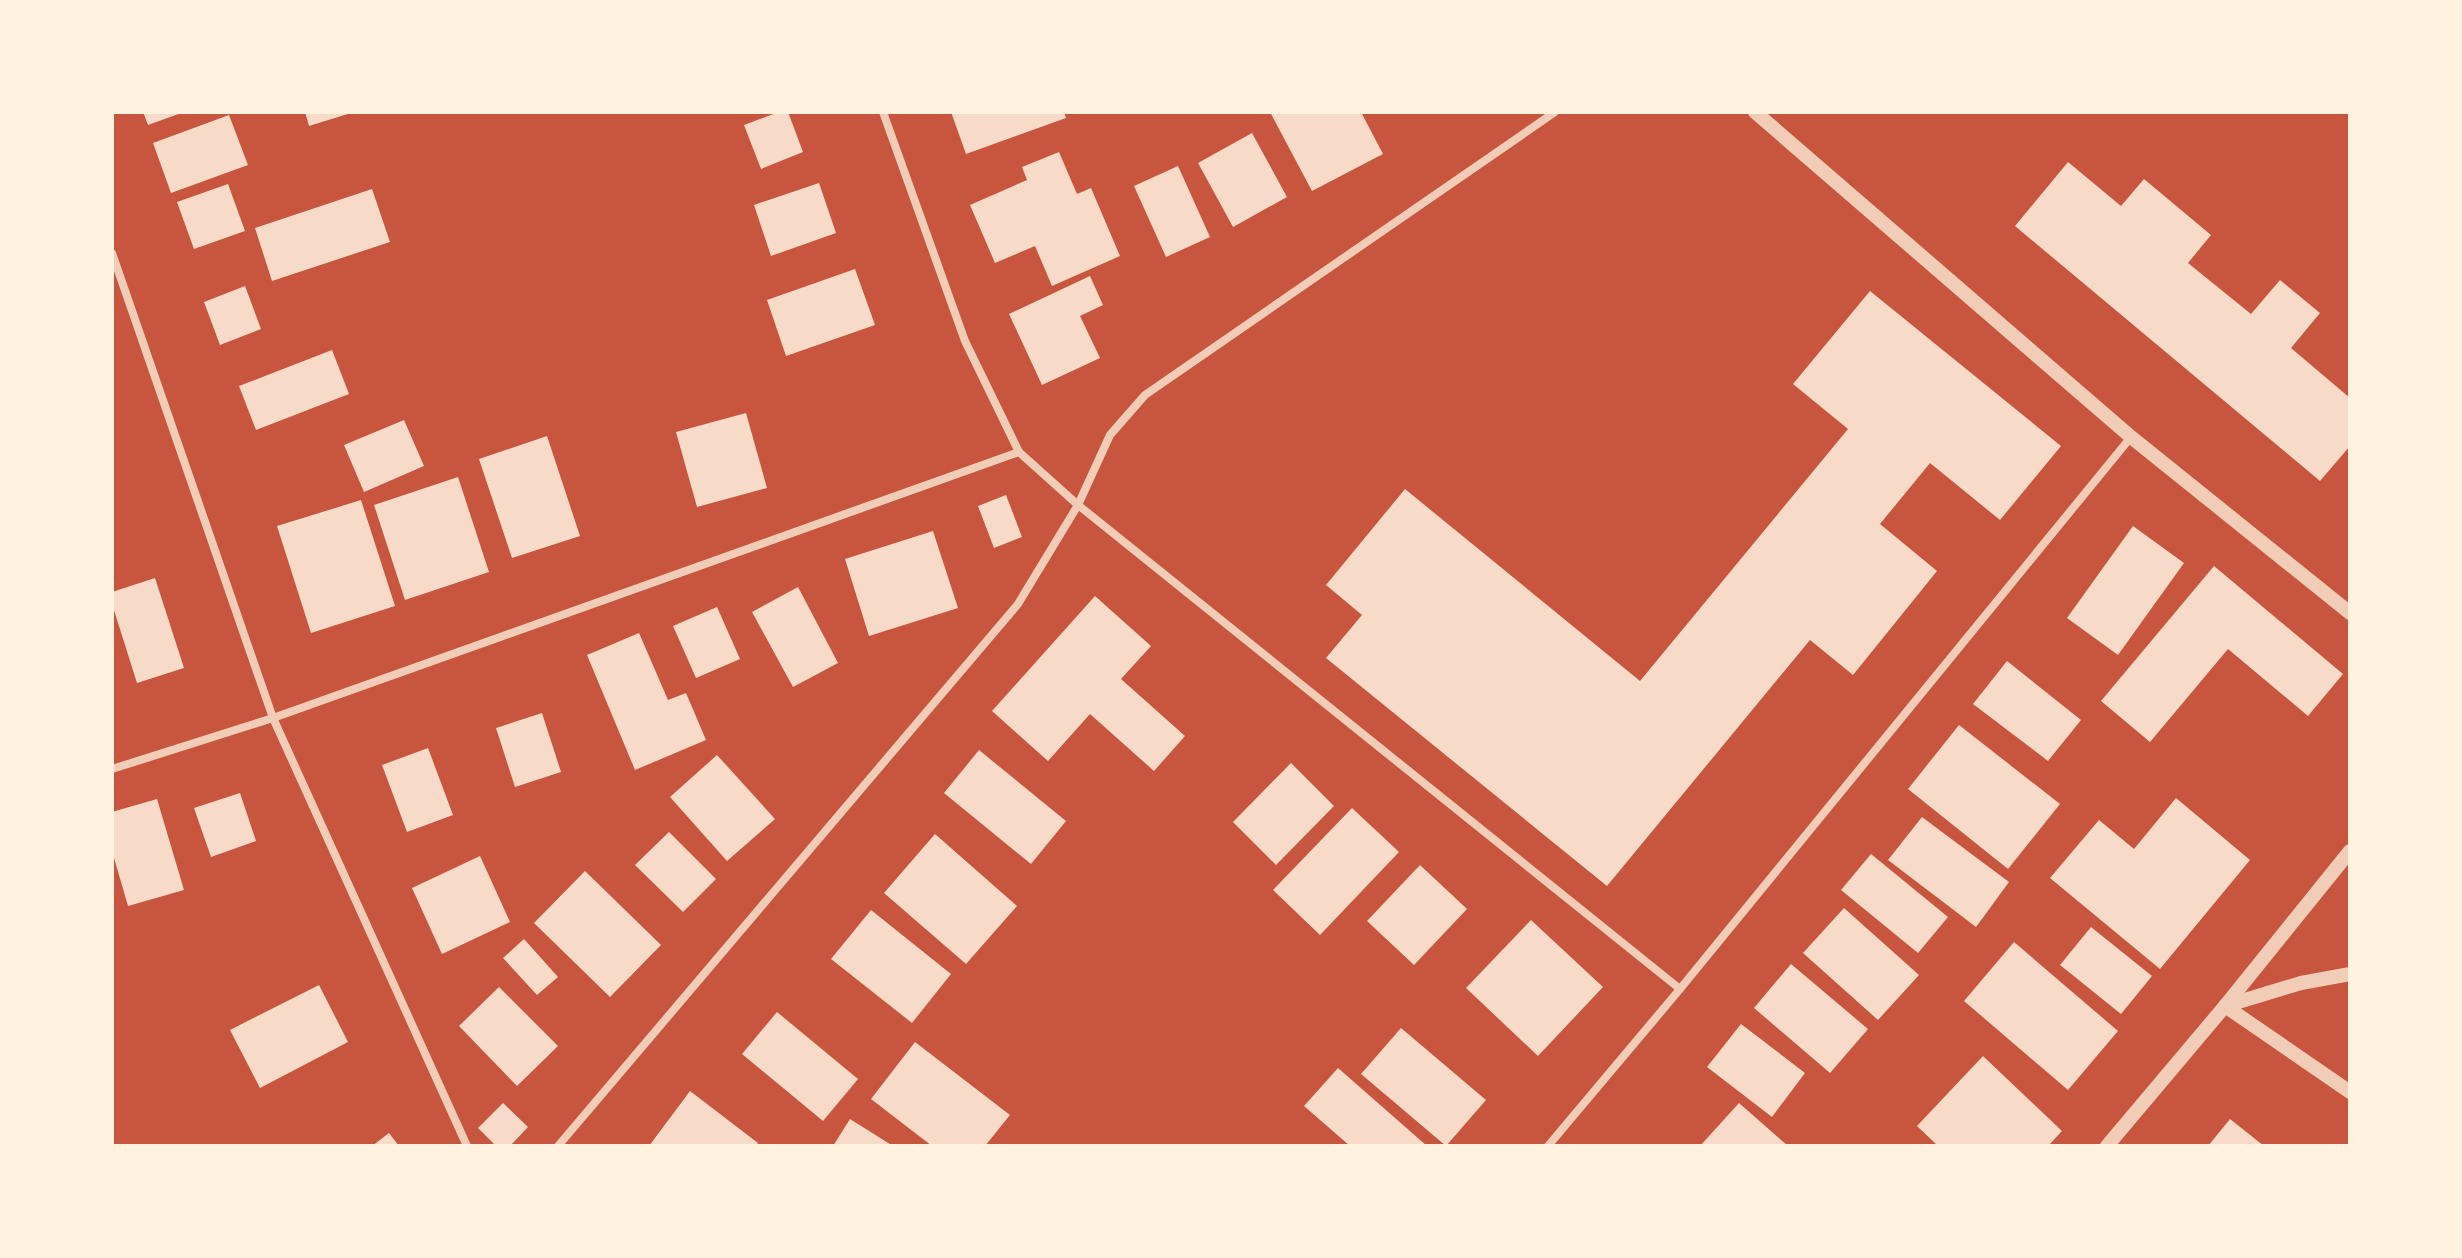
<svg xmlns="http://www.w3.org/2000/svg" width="2462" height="1258" font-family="Jost,sans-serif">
	<rect width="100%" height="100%" fill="#c8553d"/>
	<g fill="#f7dbc8">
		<polygon points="143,112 184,112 148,125"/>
		<polygon points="305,112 351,112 351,113 309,126"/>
		<polygon points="779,112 788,112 803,152 761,169 744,125"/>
		<polygon points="951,112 1064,112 1066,118 966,154"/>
		<polygon points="1270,112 1361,112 1383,154 1312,191"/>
		<polygon points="229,115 248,165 171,193 153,143"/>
		<polygon points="1252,133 1287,197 1233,227 1198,163"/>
		<polygon points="1059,152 1077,194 1091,188 1120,256 1052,286 1035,246 995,263 970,205 1027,180 1022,167"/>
		<polygon points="2068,162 2121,206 2144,179 2211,235 2188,263 2251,314 2280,280 2320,313 2291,348 2350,398 2350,446 2320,481 2015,226"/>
		<polygon points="1178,166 1210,237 1166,257 1134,186"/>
		<polygon points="819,183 836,233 771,256 754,205"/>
		<polygon points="228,184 245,231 194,249 177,202"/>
		<polygon points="372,189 390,242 272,281 255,228"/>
		<polygon points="855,269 875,325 786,356 767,300"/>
		<polygon points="1090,276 1103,305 1080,316 1100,358 1042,385 1009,314"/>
		<polygon points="245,286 261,329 220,345 204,302"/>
		<polygon points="1870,291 2061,446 2000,520 1930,463 1880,524 1937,571 1853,675 1810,640 1607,886 1326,658 1362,615 1326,585 1405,489 1640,681 1848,429 1793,384"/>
		<polygon points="332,350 349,394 256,430 239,386"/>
		<polygon points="746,413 767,488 697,507 676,432"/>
		<polygon points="404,420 424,466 364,492 344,445"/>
		<polygon points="547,436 580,536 512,558 479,459"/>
		<polygon points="458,477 489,572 405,600 374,505"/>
		<polygon points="1006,495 1022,537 994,548 978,506"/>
		<polygon points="361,500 395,606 311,633 277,526"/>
		<polygon points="2133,526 2184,563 2118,655 2067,618"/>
		<polygon points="933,531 958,608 869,636 845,559"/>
		<polygon points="2214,566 2343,674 2308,716 2228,649 2150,742 2101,701"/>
		<polygon points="155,578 184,668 137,683 112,604 112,592"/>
		<polygon points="798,587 838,663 793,687 752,612"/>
		<polygon points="1095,596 1151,646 1121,679 1185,736 1154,771 1090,714 1048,761 992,711"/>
		<polygon points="717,607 740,659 696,678 673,626"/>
		<polygon points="639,633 668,700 686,693 706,740 635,770 587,655"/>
		<polygon points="2007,661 2081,720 2048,761 1973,704"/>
		<polygon points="542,713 561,772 515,787 496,728"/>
		<polygon points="1959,725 2060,804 2008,869 1908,789"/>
		<polygon points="428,748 453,815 407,832 382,765"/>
		<polygon points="979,750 1066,821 1031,864 944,793"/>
		<polygon points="717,755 775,819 727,861 670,797"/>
		<polygon points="1291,763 1334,806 1276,865 1233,822"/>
		<polygon points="240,793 256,841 211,857 194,808"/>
		<polygon points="2176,798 2250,860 2160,969 2050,878 2099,820 2134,849"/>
		<polygon points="157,799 184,890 128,906 112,851 112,812"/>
		<polygon points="1352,808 1399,852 1320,935 1273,890"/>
		<polygon points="1922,817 2009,882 1976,927 1888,860"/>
		<polygon points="669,832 716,879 683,912 635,865"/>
		<polygon points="935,834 1017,906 966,964 884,893"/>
		<polygon points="1871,854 1948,917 1918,953 1841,890"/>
		<polygon points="480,856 510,922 442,954 412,888"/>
		<polygon points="1420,865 1467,909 1414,965 1367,921"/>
		<polygon points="585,871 661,945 610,997 534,923"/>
		<polygon points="1844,908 1919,975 1878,1020 1803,953"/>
		<polygon points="871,910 951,974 912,1023 831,959"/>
		<polygon points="1531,920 1603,987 1538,1056 1466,988"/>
		<polygon points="2091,927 2152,976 2121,1014 2060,965"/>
		<polygon points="524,939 558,977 537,995 503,958"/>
		<polygon points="2014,942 2118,1031 2068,1090 1964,1001"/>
		<polygon points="1791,964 1868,1029 1830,1073 1754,1008"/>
		<polygon points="319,985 348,1042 260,1088 230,1030"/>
		<polygon points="499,987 558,1046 517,1086 459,1026"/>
		<polygon points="777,1012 858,1079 823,1121 742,1054"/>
		<polygon points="1741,1024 1805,1073 1772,1117 1707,1067"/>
		<polygon points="1401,1028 1486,1100 1446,1146 1361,1074"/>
		<polygon points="915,1042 1010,1115 985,1146 932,1146 871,1099"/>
		<polygon points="1983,1056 2062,1131 2048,1146 1938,1146 1917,1126"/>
		<polygon points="1338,1068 1427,1146 1350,1146 1304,1106"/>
		<polygon points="690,1091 758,1143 755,1146 649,1146"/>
		<polygon points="503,1103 528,1127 510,1146 496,1146 478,1128"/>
		<polygon points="1739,1103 1788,1146 1700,1146"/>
		<polygon points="850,1119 893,1146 833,1146"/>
		<polygon points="2230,1119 2264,1146 2208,1146"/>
		<polygon points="389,1133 399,1146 372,1146"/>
	</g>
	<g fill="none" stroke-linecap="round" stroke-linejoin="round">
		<g stroke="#f1ccb7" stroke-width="8">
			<polyline points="883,112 965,341 1019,452 1078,505 1680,989"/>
			<polyline points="112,253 273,718 467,1146"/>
			<polyline points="112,769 273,718 1019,452"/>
			<polyline points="558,1146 1018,604 1078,505 1110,435 1145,395 1555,112"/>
			<polyline points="1548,1146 1680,989 2131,437"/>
		</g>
		<g stroke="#f1ccb7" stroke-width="14">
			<polyline points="1755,112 2131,437 2350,613"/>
			<polyline points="2225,1006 2350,1092"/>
			<polyline points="2225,1006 2301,983 2350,974"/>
			<polyline points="2107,1146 2225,1006 2350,851"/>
		</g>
	</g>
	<rect width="2462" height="1258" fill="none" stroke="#fff3e0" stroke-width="228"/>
</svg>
